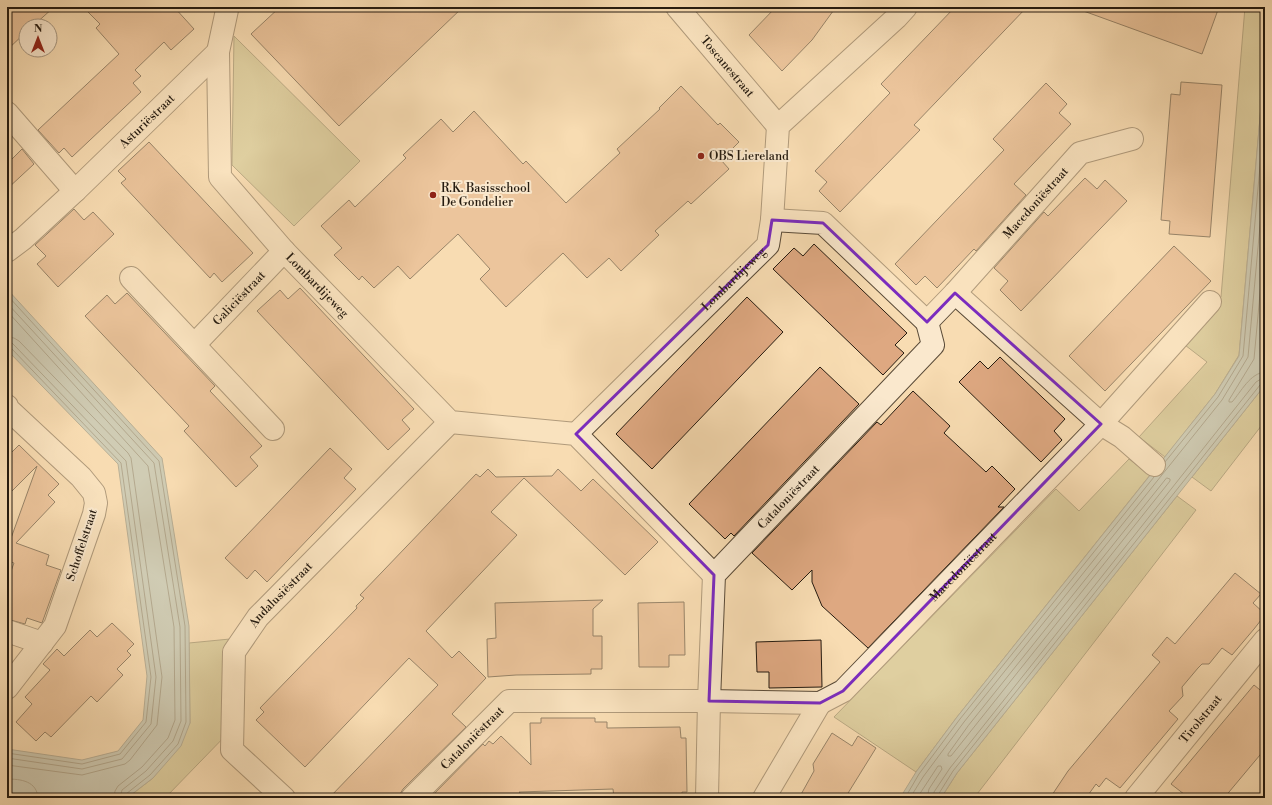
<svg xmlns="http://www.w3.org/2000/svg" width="1272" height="805" font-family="'Libre Bodoni',serif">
	<rect width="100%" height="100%" fill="#f8dcb2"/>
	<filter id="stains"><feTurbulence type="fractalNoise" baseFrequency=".005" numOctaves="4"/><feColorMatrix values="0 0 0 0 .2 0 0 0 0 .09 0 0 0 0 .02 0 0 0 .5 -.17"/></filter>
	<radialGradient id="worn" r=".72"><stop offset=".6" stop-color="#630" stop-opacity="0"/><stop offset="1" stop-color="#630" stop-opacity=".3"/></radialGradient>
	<g fill="#c0bf8a" stroke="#726d4d">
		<polygon points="1245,7 1265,7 1265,61 1239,355 1215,394 1165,457 1139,437 1207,362 1181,342 1221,297"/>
		<polygon points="234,36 360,161 294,226 232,165"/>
		<polygon points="1265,385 1265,421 1211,491 1192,477"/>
		<polygon points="1129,459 1150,475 957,717 916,772 834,717 1056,489 1079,511"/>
		<polygon points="1177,496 1196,510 974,798 941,798 957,773"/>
		<polygon points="230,639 232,729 165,798 127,798 153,778 190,723 189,643"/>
	</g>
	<g fill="#a0b9b6" stroke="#6f7a74">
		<polygon points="1265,61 1265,385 957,773 941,798 900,798 916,772 957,717 1215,394 1239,356"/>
		<polygon points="7,289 162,458 189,626 190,723 181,746 153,778 127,798 35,798 7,794 7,749 82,760 118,751 143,720 147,676 118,464 7,350"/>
	</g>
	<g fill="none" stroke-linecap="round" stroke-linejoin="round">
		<g stroke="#626a63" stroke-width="1">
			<path d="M 1265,239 L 1254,359 L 1229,400 L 1229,402 L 1232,402 C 1241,392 1250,373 1265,372"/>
			<polyline points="7,295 159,461 185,626 186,722 178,744 150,775 126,794 125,798"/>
			<polyline points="7,303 154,463 180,627 181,721 173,741 146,771 122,790 120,798"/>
			<polyline points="7,311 148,466 174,627 175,720 168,738 142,767 118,786 115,791 114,798"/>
			<polyline points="7,337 14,338 19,341 128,453 131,458 162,677 157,725 130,760 125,764 82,775 7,765"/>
			<polyline points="7,343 12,343 15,346 126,461 156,677 151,724 122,759 82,769 7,758"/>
			<polyline points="7,348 12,349 121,463 151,677 146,722 120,754 82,764 7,753"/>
			<polyline points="1165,462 1218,397 1243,356 1265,110"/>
			<polygon points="1167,478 1170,479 1170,481 951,756 948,756 948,754 968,726"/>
			<path d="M 7,779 C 21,779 37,781 38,798"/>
			<polyline points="905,798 919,774 960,719 1154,477"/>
			<polyline points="910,798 923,777 964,722 1222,400 1248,357 1265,171"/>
			<polyline points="917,798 938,766 941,766 942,769 929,789 927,798"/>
			<polyline points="933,798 934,792 950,768 1256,382 1261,379 1265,378"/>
			<polyline points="938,798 938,795 953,771 1260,385 1265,383"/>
		</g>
	</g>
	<g fill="#dea881" stroke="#251b10">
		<polygon points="7,7 54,7 33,26 26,26 26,32 7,50"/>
		<polygon points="83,7 174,7 194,29 171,50 164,42 135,70 141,76 133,83 141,92 72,157 64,148 59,153 38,130 119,54 96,28 100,24"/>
		<polygon points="280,7 463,7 339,126 251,34"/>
		<polygon points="776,7 836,7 812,40 782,71 749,35"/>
		<polygon points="955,7 1027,7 914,125 920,130 840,212 819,191 827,182 815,171 890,93 881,84"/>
		<polygon points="1078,7 1219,7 1202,54 1078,9"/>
		<polygon points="1181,82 1222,85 1210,237 1169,234 1170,221 1161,220 1171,94 1180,95"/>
		<polygon points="1046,83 1067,104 1059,113 1071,124 1014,184 1026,195 976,251 974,249 937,288 925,276 916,285 895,264 1004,150 993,139"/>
		<polygon points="681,86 718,125 720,123 739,142 721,160 729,169 691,204 688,201 655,231 659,235 621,271 609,258 587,278 563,253 506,307 480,279 490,269 458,234 410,279 398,266 374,288 362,276 359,280 334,255 342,248 321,226 349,200 355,207 406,158 403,155 441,119 453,132 474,111 523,164 526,161 566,203 620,153 617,149 660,109 659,108"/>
		<polygon points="149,142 253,253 222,282 214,273 210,278 121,183 126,179 118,171"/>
		<polygon points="22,149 34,164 7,189 7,164"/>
		<polygon points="1085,178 1097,189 1105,180 1127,201 1021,311 1000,290 1008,281 994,268 1044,212 1048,216"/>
		<polygon points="74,209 84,220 93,212 114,234 58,287 37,264 46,256 35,245"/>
		<polygon points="814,244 907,333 895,345 904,353 883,375 773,269 794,248 803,256"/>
		<polygon points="1174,246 1211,281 1105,391 1069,356"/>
		<polygon points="300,288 414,409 402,420 410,429 388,450 257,311 280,290 288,299"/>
		<polygon points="127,293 215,386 210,391 262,446 250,457 258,466 236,487 184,431 189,426 85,316 107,295 115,304"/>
		<polygon points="747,297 783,332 652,469 616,434"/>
		<polygon points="1000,357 1065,419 1054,431 1062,440 1041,462 959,382 980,361 988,369"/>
		<polygon points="820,367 859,404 734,536 731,533 725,539 689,504"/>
		<polygon points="913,391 950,426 944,433 986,472 992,466 1015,489 998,507 1004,507 868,648 822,606 812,582 812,570 792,590 752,553 877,422 881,425"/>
		<polygon points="19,445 59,484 48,495 55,502 16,543 49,555 46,565 61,570 42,623 27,618 25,624 7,619 7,582 14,563 7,561 7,540 10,541 37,466 7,496 7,457"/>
		<polygon points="330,448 352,469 344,478 356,489 267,582 255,570 247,579 225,558"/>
		<polygon points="488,469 496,477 552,476 558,469 581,491 593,479 658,542 625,575 524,478 491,512 517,535 426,631 452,658 459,651 486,678 452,714 466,727 403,789 400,794 400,798 329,798 438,685 409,658 305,767 256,720 264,712 260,708 357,608 356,606 364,598 360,595 476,474 480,477"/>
		<polygon points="1235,573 1261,594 1253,603 1265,614 1265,615 1254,629 1232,655 1222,648 1209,664 1202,664 1198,668 1182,687 1183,696 1169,711 1178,719 1120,788 1106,778 1099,787 1096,784 1086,798 1050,798 1068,771 1160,662 1152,655 1158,648 1167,637 1175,644"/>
		<polygon points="603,600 593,609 593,636 602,636 602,669 591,669 591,674 516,675 488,677 487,639 496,638 495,603"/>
		<polygon points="684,602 685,655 669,655 669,667 639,667 638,603"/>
		<polygon points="112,623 134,644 127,651 131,655 117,669 123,675 97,702 91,696 51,737 45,732 36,741 16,722 32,704 25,697 50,670 43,664 57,649 64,656 90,630 97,637"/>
		<polygon points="821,640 822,687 769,688 769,672 757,672 756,642"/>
		<polygon points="1254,685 1265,694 1265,749 1224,798 1189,798 1171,784"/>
		<polygon points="541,718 595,718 595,722 607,722 607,728 680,727 681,738 686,738 687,792 682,792 682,798 614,798 613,789 519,792 526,798 430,798 483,744 485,746 489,741 493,744 501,736 531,765 530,723 541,723"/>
		<polygon points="832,733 852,746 858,736 876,748 845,798 799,798 814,771 813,764"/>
	</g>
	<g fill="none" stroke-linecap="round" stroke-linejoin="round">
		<defs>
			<g id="street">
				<path id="s1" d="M 225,7 L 227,10 L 218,52 L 220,177 L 284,251 L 450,422 L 576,434 L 714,575"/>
				<path id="s2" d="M 677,7 L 778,126"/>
				<polyline points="7,113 75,191"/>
				<path id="s3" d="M 772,220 L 823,223 L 927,322 L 955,293 L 1080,153 L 1132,139"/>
				<path id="s4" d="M 7,251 L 23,239 L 75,191 L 218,52"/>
				<polyline points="131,278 273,429"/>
				<polyline points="955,293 1101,424 1122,437 1154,465"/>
				<path id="s5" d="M 194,345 L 284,251"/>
				<polyline points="7,406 7,408 81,477 94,493 96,503 94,514 55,626 7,688"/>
				<path id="s6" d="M 576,434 L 768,245 L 772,220 L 778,126 L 896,18 L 906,7"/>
				<polyline points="7,631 42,643"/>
				<path id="s7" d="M 284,798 L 232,750 L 234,652 L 258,617 L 450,422"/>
				<path id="s8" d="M 412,798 L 509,701 L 709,701 L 820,703 L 843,691 L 1101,424 L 1210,302"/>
				<path id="s9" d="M 707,798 L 709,701 L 714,575 L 933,345 L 927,322"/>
				<polyline points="764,798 820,703"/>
				<path id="s10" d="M 1136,798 L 1265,640"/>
			</g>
		</defs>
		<use href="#street" stroke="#5a4b38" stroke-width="24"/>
		<use href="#street" stroke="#fae8cd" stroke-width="22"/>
	</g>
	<path d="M0 0H1272V805H0ZM 772,220 L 823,223 L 927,322 L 955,293 L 1101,424 L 843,691 L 820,703 L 709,701 L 714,575 L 576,434 L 768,245 Z" fill="#f8dcb2" fill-opacity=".55" fill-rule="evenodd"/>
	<path fill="none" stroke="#7b2cbf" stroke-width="3" stroke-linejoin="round" d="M 772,220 L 823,223 L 927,322 L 955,293 L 1101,424 L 843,691 L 820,703 L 709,701 L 714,575 L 576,434 L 768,245 Z"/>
	<g fill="#8f2418" stroke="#fae8cd" stroke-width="1.5">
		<circle cx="701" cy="156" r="4"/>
		<circle cx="433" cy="195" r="4"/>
	</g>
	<g text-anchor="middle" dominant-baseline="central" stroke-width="4" stroke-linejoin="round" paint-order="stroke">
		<g font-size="12" fill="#251b10" stroke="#fae8cd">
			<text stroke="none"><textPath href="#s2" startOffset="78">Toscanestraat</textPath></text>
			<text stroke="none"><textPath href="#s4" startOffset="191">Asturiëstraat</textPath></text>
			<text stroke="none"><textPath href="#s3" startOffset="356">Macedoniëstraat</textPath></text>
			<text stroke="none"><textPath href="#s6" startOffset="221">Lombardijeweg</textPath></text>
			<text stroke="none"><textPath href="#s1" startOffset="317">Lombardijeweg</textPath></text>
			<text stroke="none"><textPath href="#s5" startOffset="65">Galiciëstraat</textPath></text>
			<text stroke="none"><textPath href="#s9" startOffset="331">Cataloniëstraat</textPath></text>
			<text transform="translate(82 545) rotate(-72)">Schoffelstraat</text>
			<text stroke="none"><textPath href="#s8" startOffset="647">Macedoniëstraat</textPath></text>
			<text stroke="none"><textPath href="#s7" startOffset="243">Andalusiëstraat</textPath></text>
			<text stroke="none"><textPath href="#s10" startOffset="102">Tirolstraat</textPath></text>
			<text stroke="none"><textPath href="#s8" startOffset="85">Cataloniëstraat</textPath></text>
		</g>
		<g font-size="12" fill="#251b10" stroke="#fae8cd" text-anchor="start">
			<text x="709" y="156">OBS Liereland</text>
			<text x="441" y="188">R.K. Basisschool<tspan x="441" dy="14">De Gondelier</tspan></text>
		</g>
	</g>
	<rect width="1272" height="805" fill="none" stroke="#f8dcb2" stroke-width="24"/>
	<rect x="8" y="8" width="1256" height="789" fill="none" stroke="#251b10" stroke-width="2"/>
	<rect x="12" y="12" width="1248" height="781" fill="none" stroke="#251b10"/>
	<g transform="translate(38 38)"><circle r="19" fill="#fae8cd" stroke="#a59681"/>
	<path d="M0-3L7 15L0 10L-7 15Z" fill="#8f2418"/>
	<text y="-6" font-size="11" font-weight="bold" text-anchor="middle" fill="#251b10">N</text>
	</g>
	<rect width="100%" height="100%" filter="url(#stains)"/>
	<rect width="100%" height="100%" fill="url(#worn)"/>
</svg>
